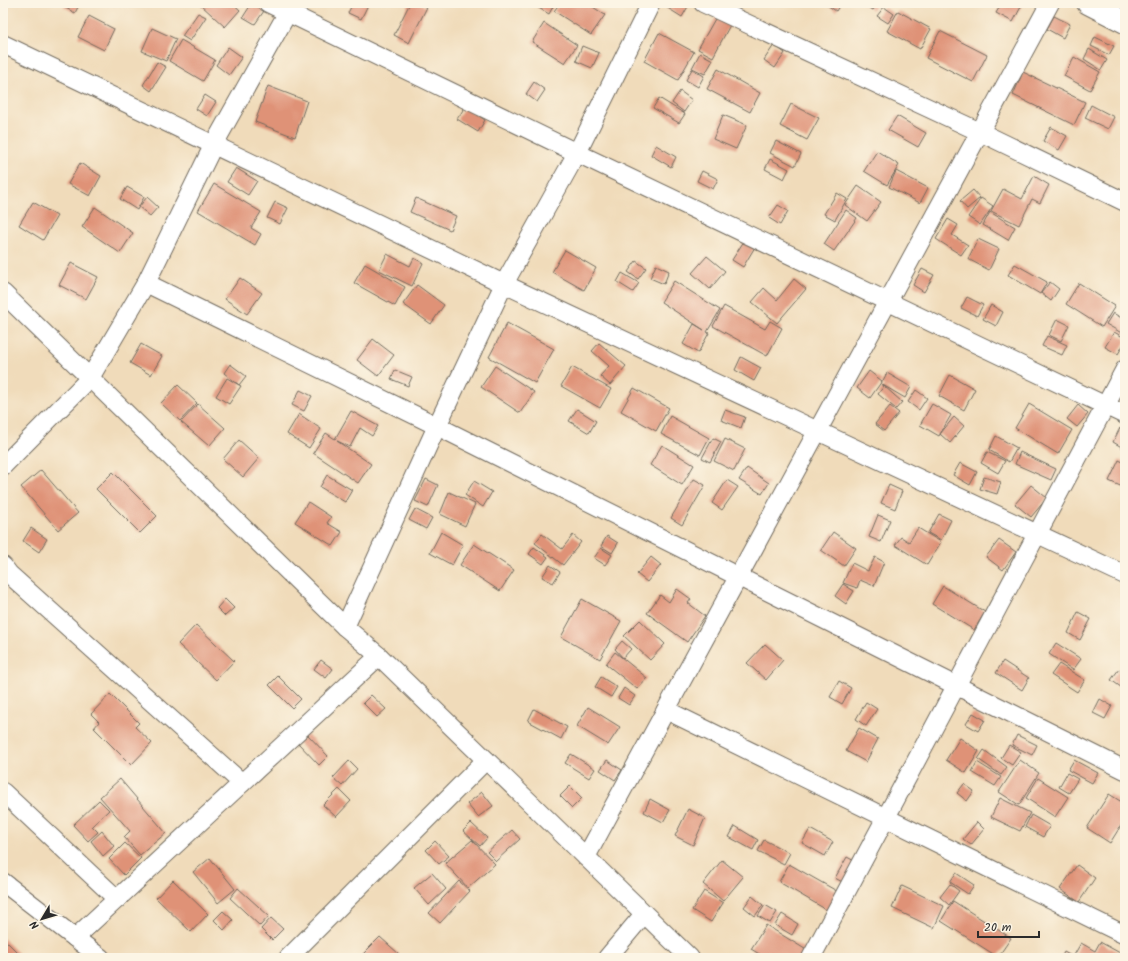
<svg xmlns="http://www.w3.org/2000/svg" width="1128" height="961" font-family="Kalam,sans-serif">
	<rect width="100%" height="100%" fill="#fcf5e5"/>
	<filter id="ink" filterUnits="userSpaceOnUse"><feTurbulence type="fractalNoise" baseFrequency=".025" numOctaves="2"/><feDisplacementMap in="SourceGraphic" scale="8" xChannelSelector="R" yChannelSelector="G"/><feConvolveMatrix kernelMatrix="1 2 1 2 8 2 1 2 1" color-interpolation-filters="sRGB"/></filter>
	<filter id="wash" filterUnits="userSpaceOnUse"><feTurbulence type="fractalNoise" baseFrequency=".012" numOctaves="4" result="noise"/><feDisplacementMap in="SourceGraphic" scale="16" xChannelSelector="R" yChannelSelector="G"/><feGaussianBlur stdDeviation="0.9" result="paint"/><feColorMatrix in="noise" values="0 0 0 0 0 0 0 0 0 0 0 0 0 0 0 0 0 1.4 0 .05"/><feComposite in="paint" operator="in"/></filter>
	<g filter="url(#wash)">
		<rect width="100%" height="100%" fill="#f0dbba"/>
		<g id="blocks">
			<g fill="#df9277">
				<polygon points="66,3 80,3 75,13 64,7"/>
				<polygon points="203,3 232,3 240,10 225,27 201,5"/>
				<polygon points="252,3 264,11 255,24 243,17"/>
				<polygon points="353,3 369,3 361,19 348,13"/>
				<polygon points="410,3 418,3 427,7 409,43 394,35"/>
				<polygon points="530,3 555,3 549,14"/>
				<polygon points="560,3 587,3 605,15 591,35 554,11"/>
				<polygon points="669,3 690,3 682,17 666,7"/>
				<polygon points="824,3 841,3 836,11"/>
				<polygon points="862,3 878,3 873,10"/>
				<polygon points="1002,3 1023,3 1013,22 996,13"/>
				<polygon points="884,7 894,14 888,23 877,16"/>
				<polygon points="898,11 931,29 920,49 887,31"/>
				<polygon points="198,13 206,17 190,41 182,36"/>
				<polygon points="89,16 114,29 104,50 78,37"/>
				<polygon points="1054,16 1070,24 1063,38 1047,29"/>
				<polygon points="716,17 730,25 713,57 698,49"/>
				<polygon points="544,23 577,45 565,63 532,42"/>
				<polygon points="152,28 176,39 166,61 142,51"/>
				<polygon points="940,31 987,55 973,82 926,58"/>
				<polygon points="659,33 694,52 678,80 644,61"/>
				<polygon points="1095,37 1114,46 1109,55 1091,46"/>
				<polygon points="181,40 215,60 203,81 169,61"/>
				<polygon points="774,45 785,53 775,68 764,60"/>
				<polygon points="582,46 599,53 592,68 576,61"/>
				<polygon points="228,47 242,57 229,75 216,65"/>
				<polygon points="1089,49 1107,60 1101,70 1084,59"/>
				<polygon points="700,53 713,60 705,74 692,68"/>
				<polygon points="1074,57 1100,72 1090,90 1064,76"/>
				<polygon points="157,62 166,67 151,91 143,85"/>
				<polygon points="692,69 704,76 698,87 686,80"/>
				<polygon points="718,69 760,93 750,112 707,89"/>
				<polygon points="1023,72 1085,102 1074,125 1013,95"/>
				<polygon points="534,82 545,90 537,102 526,94"/>
				<polygon points="268,86 307,101 295,137 255,122"/>
				<polygon points="680,91 692,100 684,112 672,103"/>
				<polygon points="205,95 216,102 207,116 196,109"/>
				<polygon points="659,98 685,114 679,123 653,108"/>
				<polygon points="791,104 819,118 807,140 780,126"/>
				<polygon points="1091,105 1114,117 1108,129 1085,118"/>
				<polygon points="465,107 485,120 478,132 457,119"/>
				<polygon points="723,115 747,125 736,149 713,139"/>
				<polygon points="897,116 926,133 918,147 888,130"/>
				<polygon points="1051,127 1067,136 1059,150 1043,141"/>
				<polygon points="776,141 801,154 795,166 770,153"/>
				<polygon points="656,145 676,157 671,167 651,155"/>
				<polygon points="877,151 899,165 887,185 864,171"/>
				<polygon points="770,159 789,169 784,179 765,169"/>
				<polygon points="80,163 101,176 90,196 68,184"/>
				<polygon points="236,168 257,181 248,195 227,182"/>
				<polygon points="702,171 718,179 713,189 697,181"/>
				<polygon points="896,171 928,188 920,203 889,187"/>
				<polygon points="1034,176 1049,185 1040,203 1032,199 1019,225 991,211 1003,189 1022,199"/>
				<polygon points="214,184 261,212 251,228 261,234 255,245 198,211"/>
				<polygon points="858,186 881,202 867,221 845,205"/>
				<polygon points="127,187 144,197 137,210 120,199"/>
				<polygon points="973,190 980,198 967,209 960,201"/>
				<polygon points="837,193 847,199 835,220 824,214"/>
				<polygon points="147,197 158,207 150,216 139,207"/>
				<polygon points="416,198 456,216 450,230 410,212"/>
				<polygon points="981,198 993,206 980,225 968,217"/>
				<polygon points="33,202 57,216 43,240 19,225"/>
				<polygon points="275,202 288,208 280,224 267,218"/>
				<polygon points="778,205 788,211 780,225 769,218"/>
				<polygon points="95,207 133,233 120,253 82,227"/>
				<polygon points="846,210 857,218 834,251 824,244"/>
				<polygon points="990,212 1015,227 1008,240 983,225"/>
				<polygon points="948,219 958,225 952,235 968,245 961,255 936,239"/>
				<polygon points="978,239 999,249 989,270 968,259"/>
				<polygon points="744,241 755,247 743,267 732,260"/>
				<polygon points="565,250 596,268 584,290 552,272"/>
				<polygon points="387,254 410,266 414,258 423,263 412,286 379,270"/>
				<polygon points="707,256 725,271 710,289 692,273"/>
				<polygon points="636,261 646,268 638,279 628,272"/>
				<polygon points="71,263 98,277 86,299 59,285"/>
				<polygon points="365,264 405,287 395,306 354,283"/>
				<polygon points="1015,264 1047,282 1040,294 1008,275"/>
				<polygon points="656,265 669,271 664,284 650,278"/>
				<polygon points="922,269 934,275 924,292 913,285"/>
				<polygon points="622,273 639,283 633,292 617,282"/>
				<polygon points="240,278 262,293 247,314 225,299"/>
				<polygon points="794,279 806,289 777,323 752,302 764,288 777,300"/>
				<polygon points="674,281 720,310 707,332 709,333 698,353 683,344 694,324 704,330 661,302"/>
				<polygon points="1050,282 1059,289 1051,301 1041,293"/>
				<polygon points="1079,283 1115,306 1102,327 1066,304"/>
				<polygon points="417,285 444,305 431,324 403,304"/>
				<polygon points="967,297 983,305 977,316 961,308"/>
				<polygon points="991,305 1003,312 996,326 983,319"/>
				<polygon points="724,306 765,329 770,321 782,328 767,356 713,326"/>
				<polygon points="1113,313 1125,320 1125,335 1106,324"/>
				<polygon points="1057,319 1069,325 1061,341 1049,335"/>
				<polygon points="507,323 554,349 535,383 489,357"/>
				<polygon points="1114,332 1125,338 1125,342 1118,354 1105,347"/>
				<polygon points="1047,336 1067,345 1062,355 1042,346"/>
				<polygon points="373,339 394,355 378,376 357,360"/>
				<polygon points="599,343 626,366 610,385 600,376 609,366 592,351"/>
				<polygon points="141,344 162,356 151,375 130,363"/>
				<polygon points="741,357 761,368 754,381 735,370"/>
				<polygon points="230,364 246,376 239,385 224,373"/>
				<polygon points="495,366 534,392 520,413 481,387"/>
				<polygon points="572,367 611,389 600,408 561,386"/>
				<polygon points="395,370 412,377 408,386 391,379"/>
				<polygon points="869,371 882,381 870,398 857,388"/>
				<polygon points="887,373 911,387 905,398 881,384"/>
				<polygon points="950,375 975,389 964,410 939,396"/>
				<polygon points="227,378 241,386 229,404 216,396"/>
				<polygon points="178,385 197,403 180,421 161,403"/>
				<polygon points="884,386 902,402 896,409 878,394"/>
				<polygon points="634,388 669,408 656,431 621,411"/>
				<polygon points="300,390 312,396 304,411 292,405"/>
				<polygon points="916,390 927,398 919,410 908,402"/>
				<polygon points="198,404 225,428 209,446 181,422"/>
				<polygon points="932,404 951,415 939,436 920,425"/>
				<polygon points="1029,404 1072,430 1058,454 1015,428"/>
				<polygon points="1078,405 1088,414 1077,427 1067,419"/>
				<polygon points="890,406 899,413 884,431 875,424"/>
				<polygon points="577,409 596,421 589,433 569,421"/>
				<polygon points="725,410 745,417 741,428 721,420"/>
				<polygon points="351,411 378,426 372,436 360,428 350,447 337,441 371,464 358,483 313,453 326,433 335,439"/>
				<polygon points="299,414 321,429 309,448 287,434"/>
				<polygon points="670,416 709,438 700,455 661,434"/>
				<polygon points="954,417 964,426 950,443 940,434"/>
				<polygon points="1120,428 1125,431 1125,449 1113,442"/>
				<polygon points="996,436 1017,448 1009,462 989,450"/>
				<polygon points="713,438 721,442 710,462 702,458"/>
				<polygon points="725,439 745,449 734,471 714,461"/>
				<polygon points="239,440 259,458 243,477 223,459"/>
				<polygon points="662,445 694,465 682,485 650,465"/>
				<polygon points="987,452 1005,461 998,473 981,463"/>
				<polygon points="1020,452 1056,469 1051,480 1015,464"/>
				<polygon points="1119,460 1125,463 1125,488 1109,481"/>
				<polygon points="960,463 977,472 970,485 953,475"/>
				<polygon points="747,468 769,483 762,494 739,480"/>
				<polygon points="41,470 78,513 58,530 21,487"/>
				<polygon points="113,472 157,516 140,533 96,489"/>
				<polygon points="327,475 352,490 345,502 320,487"/>
				<polygon points="984,477 1001,482 997,494 980,489"/>
				<polygon points="426,479 438,485 428,507 415,501"/>
				<polygon points="694,479 705,485 682,525 671,518"/>
				<polygon points="727,480 738,487 722,510 712,503"/>
				<polygon points="474,481 492,492 483,507 465,495"/>
				<polygon points="889,485 902,491 895,509 881,503"/>
				<polygon points="1031,485 1047,498 1031,517 1015,504"/>
				<polygon points="449,492 475,504 465,526 440,514"/>
				<polygon points="308,502 331,517 327,523 342,532 333,546 295,522"/>
				<polygon points="415,509 432,518 426,529 409,520"/>
				<polygon points="939,514 951,520 941,540 928,533"/>
				<polygon points="878,515 890,520 881,542 869,537"/>
				<polygon points="31,528 47,539 39,552 23,541"/>
				<polygon points="918,528 941,542 927,565 895,545 901,537 909,542"/>
				<polygon points="441,532 463,545 452,565 430,553"/>
				<polygon points="833,532 856,548 844,566 821,550"/>
				<polygon points="542,534 562,549 573,535 581,542 563,565 535,543"/>
				<polygon points="607,536 618,543 612,553 601,546"/>
				<polygon points="999,540 1016,552 1003,570 986,557"/>
				<polygon points="474,544 514,570 500,591 460,565"/>
				<polygon points="534,547 548,557 543,564 529,554"/>
				<polygon points="601,548 612,555 605,565 594,558"/>
				<polygon points="651,557 661,565 647,582 637,574"/>
				<polygon points="875,557 884,562 874,586 860,580 857,588 843,583 852,563 868,571"/>
				<polygon points="550,565 560,572 553,583 542,577"/>
				<polygon points="843,584 854,591 846,604 835,596"/>
				<polygon points="943,586 985,612 974,630 932,604"/>
				<polygon points="677,589 691,599 688,603 705,616 687,642 647,613 660,595 669,602"/>
				<polygon points="225,599 234,608 225,616 217,608"/>
				<polygon points="582,599 621,621 600,659 561,637"/>
				<polygon points="1078,612 1091,619 1080,640 1068,633"/>
				<polygon points="640,620 665,644 650,660 624,636"/>
				<polygon points="196,625 234,661 216,680 178,644"/>
				<polygon points="622,641 631,649 623,658 615,649"/>
				<polygon points="1056,643 1081,659 1073,670 1049,654"/>
				<polygon points="765,644 783,660 766,680 747,663"/>
				<polygon points="615,652 647,678 637,689 606,664"/>
				<polygon points="321,660 333,669 326,678 314,669"/>
				<polygon points="1003,661 1029,678 1022,690 996,673"/>
				<polygon points="1059,664 1085,680 1077,692 1051,675"/>
				<polygon points="1119,669 1125,674 1125,690 1111,680"/>
				<polygon points="278,676 301,699 292,708 269,685"/>
				<polygon points="601,677 617,687 611,697 595,687"/>
				<polygon points="839,681 851,688 842,704 830,697"/>
				<polygon points="624,688 635,696 629,705 618,698"/>
				<polygon points="110,694 139,723 135,727 152,743 131,765 94,728 99,722 91,714"/>
				<polygon points="371,695 386,709 377,717 363,703"/>
				<polygon points="1100,699 1112,706 1105,719 1093,713"/>
				<polygon points="866,702 877,709 866,726 856,719"/>
				<polygon points="588,707 620,727 608,745 577,726"/>
				<polygon points="534,709 567,727 561,739 528,721"/>
				<polygon points="973,713 985,720 978,731 966,724"/>
				<polygon points="859,728 878,739 866,762 846,751"/>
				<polygon points="307,734 328,756 319,765 298,743"/>
				<polygon points="1017,735 1037,745 1032,755 1012,745"/>
				<polygon points="960,738 979,751 966,773 946,760"/>
				<polygon points="1009,745 1021,752 1012,765 1001,758"/>
				<polygon points="984,750 1007,767 1001,775 978,759"/>
				<polygon points="571,754 595,769 589,778 565,763"/>
				<polygon points="607,760 622,770 615,780 600,770"/>
				<polygon points="1020,760 1039,773 1019,805 999,792"/>
				<polygon points="1074,760 1098,773 1092,783 1068,770"/>
				<polygon points="349,761 357,769 342,786 333,778"/>
				<polygon points="977,762 1001,777 995,786 972,772"/>
				<polygon points="1067,773 1078,779 1069,793 1059,787"/>
				<polygon points="1038,778 1068,797 1055,817 1026,798"/>
				<polygon points="120,779 166,833 140,855 124,837 130,831 100,797"/>
				<polygon points="964,784 974,791 967,801 957,793"/>
				<polygon points="570,786 582,798 572,808 560,796"/>
				<polygon points="339,789 351,801 336,817 323,805"/>
				<polygon points="482,792 493,806 478,817 467,804"/>
				<polygon points="1109,794 1125,804 1125,819 1110,843 1087,828"/>
				<polygon points="1000,798 1030,813 1020,831 991,817"/>
				<polygon points="650,799 670,810 663,822 644,812"/>
				<polygon points="99,800 109,810 92,826 98,832 88,841 73,825"/>
				<polygon points="688,809 705,818 693,845 675,836"/>
				<polygon points="1031,815 1050,826 1043,837 1025,827"/>
				<polygon points="977,822 984,829 971,845 963,839"/>
				<polygon points="471,823 487,838 480,846 463,831"/>
				<polygon points="735,826 758,840 753,850 729,837"/>
				<polygon points="810,829 833,842 825,856 802,843"/>
				<polygon points="512,830 520,839 496,861 487,852"/>
				<polygon points="102,831 114,846 103,856 91,841"/>
				<polygon points="472,840 495,864 468,888 445,863"/>
				<polygon points="764,840 790,853 784,864 758,851"/>
				<polygon points="435,841 449,856 439,864 426,850"/>
				<polygon points="125,843 141,858 124,875 109,859"/>
				<polygon points="847,857 858,863 846,884 835,878"/>
				<polygon points="210,858 235,889 218,903 193,872"/>
				<polygon points="722,860 743,877 723,901 703,884"/>
				<polygon points="789,864 842,894 832,913 779,882"/>
				<polygon points="1077,865 1095,878 1079,902 1060,889"/>
				<polygon points="432,873 446,889 429,905 414,888"/>
				<polygon points="956,873 974,885 968,894 950,882"/>
				<polygon points="173,880 208,914 191,932 156,898"/>
				<polygon points="459,881 470,891 440,923 429,913"/>
				<polygon points="950,884 959,891 949,905 940,897"/>
				<polygon points="902,886 944,906 934,928 892,908"/>
				<polygon points="238,888 269,916 260,926 230,898"/>
				<polygon points="704,891 723,903 711,922 692,910"/>
				<polygon points="752,896 763,905 755,916 744,907"/>
				<polygon points="953,901 1011,938 998,957 941,921"/>
				<polygon points="765,905 777,912 770,923 758,916"/>
				<polygon points="223,911 233,920 224,930 214,920"/>
				<polygon points="782,914 798,924 792,935 775,925"/>
				<polygon points="271,918 283,929 272,940 261,929"/>
				<polygon points="766,925 808,951 804,958 766,958 751,949"/>
				<polygon points="380,937 399,954 395,958 363,958 361,956"/>
				<polygon points="3,938 23,958 3,958"/>
				<polygon points="1100,942 1120,953 1117,958 1061,958 1064,952 1073,957 1081,943 1095,951"/>
			</g>
		</g>
	</g>
	<g filter="url(#ink)">
		<use href="#blocks" fill-opacity="0" stroke="#70695d" stroke-width="1"/>
		<g fill="none" stroke-linecap="round" stroke-linejoin="round">
			<defs>
				<g id="minor">
					<polyline points="268,3 577,153 1125,415"/>
					<polyline points="703,3 980,132 1125,202"/>
					<polyline points="3,44 504,284 1125,575"/>
					<polyline points="146,283 437,426 1125,770"/>
					<polyline points="3,293 345,627 379,656 690,958"/>
					<polyline points="3,466 90,378 146,283 213,146 293,3"/>
					<polyline points="3,566 9,574 242,783"/>
					<polyline points="345,627 437,426 504,284 577,153 651,3"/>
					<polyline points="666,710 1125,935"/>
					<polyline points="3,792 117,899"/>
					<polyline points="586,857 1050,3"/>
					<polyline points="3,882 101,958"/>
					<polyline points="75,938 379,656"/>
					<polyline points="288,958 486,760"/>
					<polyline points="607,958 644,914"/>
					<polyline points="811,958 1125,369"/>
				</g>
				<polyline id="tertiary" points="1088,3 1125,22"/>
			</defs>
			<use href="#minor" stroke="#70695d" stroke-width="20"/>
			<use href="#tertiary" stroke="#70695d" stroke-width="24"/>
			<use href="#minor" stroke="#fff" stroke-width="18"/>
			<use href="#tertiary" stroke="#fff" stroke-width="22"/>
		</g>
	</g>
	<rect width="1128" height="961" fill="none" stroke="#fcf5e5" stroke-width="16"/>
	<g transform="translate(42 919) rotate(232)" stroke="#fcf5e5" stroke-width="3" paint-order="stroke">
	<path d="M0-3L7 15L0 10L-7 15Z" fill="#2b2b2b"/>
	<text y="-6" font-size="11" font-weight="bold" text-anchor="middle" fill="#2b2b2b">N</text>
	</g>
	<path d="M978 931v6h61v-6" fill="none" stroke="#2b2b2b" stroke-width="2"/>
	<text x="984" y="931" font-size="12" fill="#2b2b2b" stroke="#fcf5e5" stroke-width="3" paint-order="stroke">20 m</text>
</svg>
